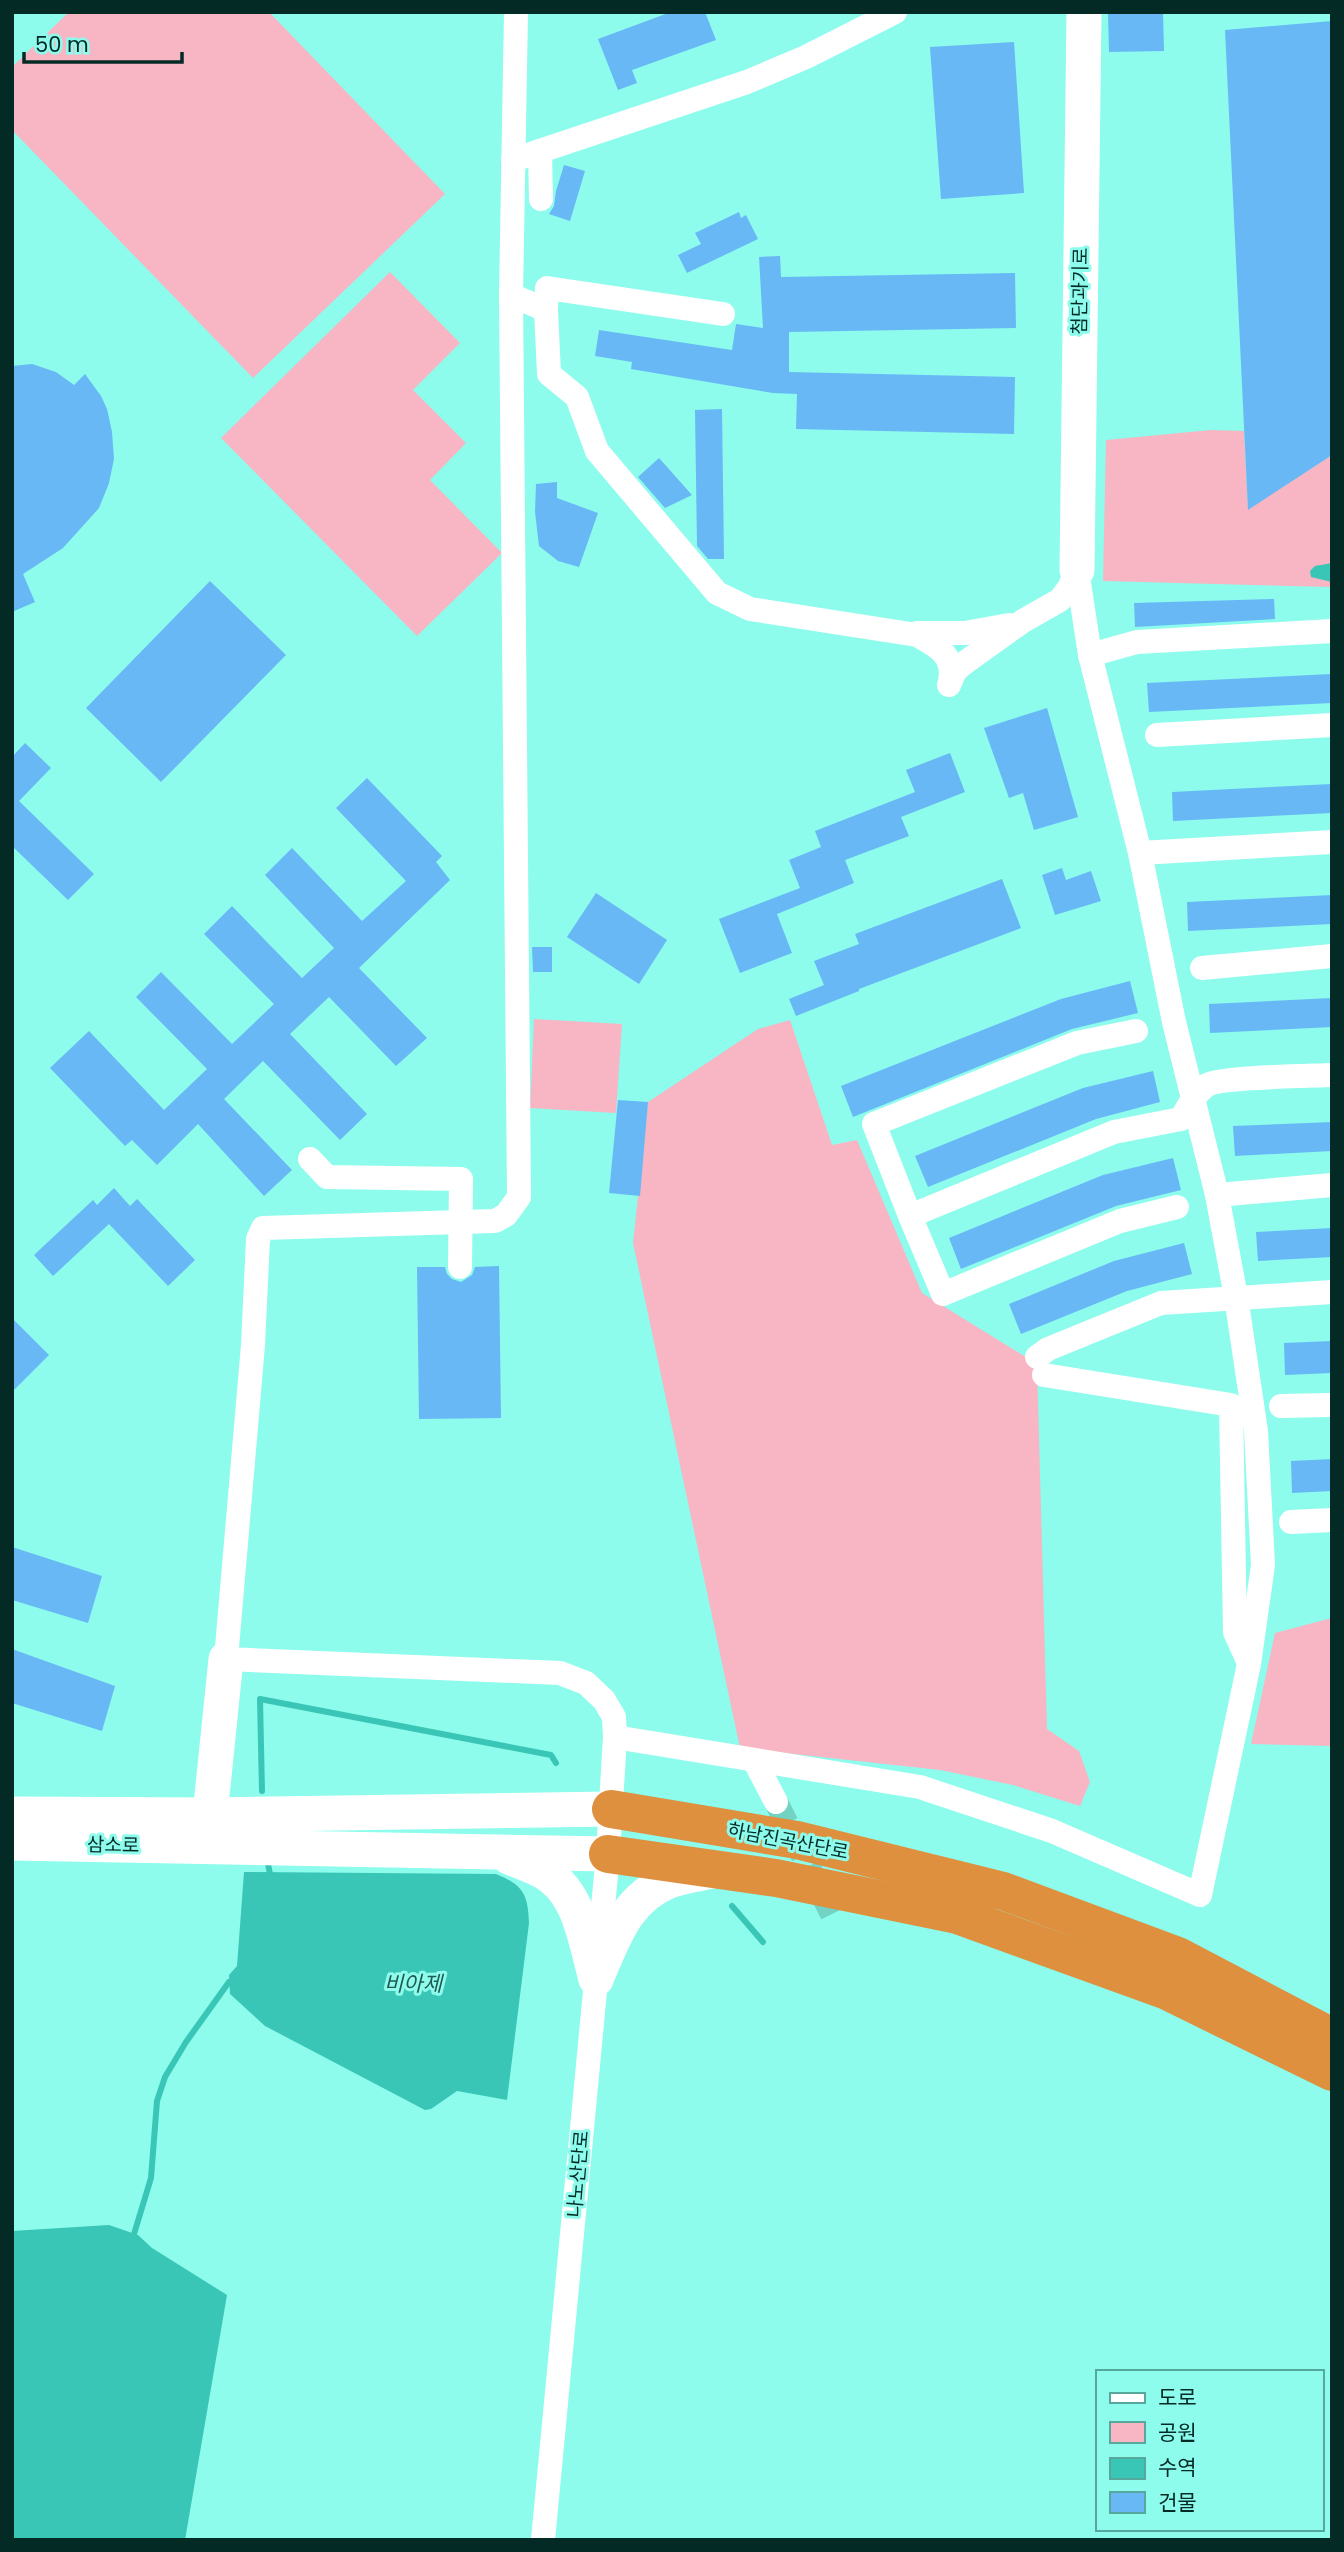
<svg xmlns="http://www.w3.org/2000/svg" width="1344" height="2552" font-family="Poppins,'Noto Sans KR',sans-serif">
	<rect width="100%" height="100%" fill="#8dfcec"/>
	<g fill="#f8b5c4">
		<polygon points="69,12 269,12 445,194 253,378 12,130 12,67"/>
		<polygon points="390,272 460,343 413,390 466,443 430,480 502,553 417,636 221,438"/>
		<polygon points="1211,430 1244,431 1248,509 1332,455 1332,587 1103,581 1106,440"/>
		<polygon points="534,1019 622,1024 616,1113 530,1108"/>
		<polygon points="790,1020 832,1145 857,1140 922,1293 1037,1364 1047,1729 1079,1751 1090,1782 1080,1806 1013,1785 940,1770 740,1748 633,1243 648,1102 758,1029"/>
		<polygon points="1332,1618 1332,1746 1251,1744 1275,1633"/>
	</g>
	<g fill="#3ac6b6">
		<polygon points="1332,563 1332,582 1311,577 1310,571 1315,566"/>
		<path d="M 244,1872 L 496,1874 C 523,1885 528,1894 529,1923 L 507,2100 L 457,2091 L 431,2109 L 425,2110 L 265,2026 L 230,1994 L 229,1975 L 237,1966 Z"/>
		<polygon points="109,2225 138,2235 152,2248 227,2295 185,2540 12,2540 12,2231"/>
	</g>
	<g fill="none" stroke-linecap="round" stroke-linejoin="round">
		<g stroke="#3ac6b6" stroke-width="6">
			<polyline points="262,1791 260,1699 551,1755 556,1763"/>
			<polyline points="267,1859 270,1874"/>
			<polyline points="732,1906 763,1942"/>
			<polyline points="134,2234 151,2178 157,2101 165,2077 186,2042 229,1982"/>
		</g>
	</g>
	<g fill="#68b8f5">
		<polygon points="671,12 705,12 716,40 632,70 637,83 618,90 598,39"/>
		<polygon points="1108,12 1163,12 1164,51 1109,52"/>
		<polygon points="1332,21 1332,455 1248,510 1225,30"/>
		<polygon points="1014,42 1024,193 941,199 930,47"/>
		<polygon points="564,165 585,171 570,221 549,214 554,206 556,191"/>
		<polygon points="739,212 741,218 746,215 758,239 687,273 678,255 701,244 695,233"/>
		<polygon points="780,256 781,277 1015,273 1016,328 789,332 789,372 1015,377 1014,434 796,429 797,394 773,393 631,369 632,362 595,356 599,330 732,350 736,324 763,328 759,257"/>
		<polygon points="32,364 56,372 74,385 85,374 101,396 107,409 112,432 114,459 109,483 99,508 63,548 23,574 35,602 12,612 12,366"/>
		<polygon points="722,409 724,559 708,559 697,546 695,410"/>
		<polygon points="659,458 692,495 665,508 638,477"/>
		<polygon points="557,482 557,498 598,513 579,567 558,561 539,546 535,512 536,484"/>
		<polygon points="210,581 286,655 161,782 86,708"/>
		<polygon points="1274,599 1275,619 1135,627 1134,603"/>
		<polygon points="1332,674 1332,703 1149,712 1147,683"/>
		<polygon points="1047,708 1078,817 1034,830 1023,793 1009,798 984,728"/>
		<polygon points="25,743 51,768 19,801 94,874 68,900 12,846 12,757"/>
		<polygon points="950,753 965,792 901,817 909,836 845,860 854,883 777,914 792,953 740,973 719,919 800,888 789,860 821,847 815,831 915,792 906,770"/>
		<polygon points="367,778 442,856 436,862 450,880 359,968 427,1038 396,1066 329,997 290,1034 367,1114 340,1140 263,1061 224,1099 292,1170 264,1196 198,1124 157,1165 132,1140 125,1146 50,1068 89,1031 164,1110 207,1069 136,997 161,972 232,1044 274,1004 204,934 232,906 302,978 334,948 265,875 292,848 362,921 406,881 336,808"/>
		<polygon points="1332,784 1332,813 1173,821 1172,792"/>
		<polygon points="1062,868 1066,880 1091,871 1101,901 1055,915 1042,875"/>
		<polygon points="1002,879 1021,928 859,989 859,991 796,1016 789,999 824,985 814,961 859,944 855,934"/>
		<polygon points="596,893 667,940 639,984 567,937"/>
		<polygon points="1332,895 1332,924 1188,931 1187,902"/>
		<polygon points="532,947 552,947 552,972 533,972"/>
		<polygon points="1130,981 1138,1013 1072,1029 853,1117 841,1086 1061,999"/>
		<polygon points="1332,998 1332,1027 1210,1033 1209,1004"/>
		<polygon points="1153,1071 1160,1102 1096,1119 928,1187 915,1156 1083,1088"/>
		<polygon points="618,1100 648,1102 640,1196 609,1193"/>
		<polygon points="1332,1122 1332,1151 1235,1156 1233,1126"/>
		<polygon points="1173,1158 1181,1190 1116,1206 961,1269 949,1238 1103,1175"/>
		<polygon points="114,1188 130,1206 137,1199 195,1260 168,1286 109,1224 53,1276 34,1255 93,1200 97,1205"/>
		<polygon points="1332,1228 1332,1257 1258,1261 1256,1232"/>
		<polygon points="1184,1243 1192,1274 1127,1291 1021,1334 1009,1304 1114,1261"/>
		<polygon points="499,1266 501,1418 419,1419 417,1267 445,1267 447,1274 452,1279 461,1282 472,1275 475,1267"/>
		<polygon points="12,1318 49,1355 12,1392"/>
		<polygon points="1332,1341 1332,1373 1285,1375 1284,1343"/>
		<polygon points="1332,1459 1332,1491 1292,1493 1291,1461"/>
		<polygon points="12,1547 102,1576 88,1623 12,1600"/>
		<polygon points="12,1649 115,1686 102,1731 12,1703"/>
	</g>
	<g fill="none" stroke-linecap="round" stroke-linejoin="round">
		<polyline stroke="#72d2c4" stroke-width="24" stroke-dasharray="24 12" stroke-linecap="butt" points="776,1802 832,1914"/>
		<g stroke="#fff" stroke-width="24">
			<polyline points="516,12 511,295 519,1197 506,1215 495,1221 263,1228 258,1239 253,1345 226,1659 560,1673 586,1683 604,1700 614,1717 615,1737 608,1854 543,2540"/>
			<polyline points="540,151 541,199"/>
			<polyline points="513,160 747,82 806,57 895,12"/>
			<path d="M 511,295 L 546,310 L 549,374 L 577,397 L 597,451 L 717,593 L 750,609 L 917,635 C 937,646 955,655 950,681"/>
			<polyline points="546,310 547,288 723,314"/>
			<polyline points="917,633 965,633 1009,625"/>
			<polyline points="1090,655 1137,642 1332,631"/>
			<polyline points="949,685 955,671 963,664 1023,621 1060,600 1069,588 1077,570"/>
			<polyline points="1157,735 1332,725"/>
			<polyline points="1140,853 1332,842"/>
			<polyline points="1202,968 1332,956"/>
			<path d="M 1136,1031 L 1077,1043 L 874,1124 L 910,1216 L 1114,1132 L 1181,1119 C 1188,1107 1195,1093 1207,1085 C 1220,1077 1311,1076 1332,1075"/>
			<polyline points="310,1159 327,1177 461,1179 460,1267"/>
			<polyline points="1217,1195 1332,1185"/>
			<polyline points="910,1216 943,1294 1120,1221 1177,1207"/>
			<polyline points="1037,1357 1048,1349 1161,1303 1332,1292"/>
			<polyline points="1044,1375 1231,1405 1235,1632 1249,1663"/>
			<polyline points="1281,1406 1332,1405"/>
			<polyline points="1291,1522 1332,1520"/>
			<polyline points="615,1737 920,1787 1052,1831 1200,1895 1249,1664 1263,1565 1256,1431 1236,1297 1217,1195 1174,1022 1140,853 1090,655 1077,570"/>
			<polyline points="754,1760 776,1802"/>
		</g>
		<g stroke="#fff" stroke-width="35">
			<polyline points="1077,570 1084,12"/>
			<polyline points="12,1814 210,1815 611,1809"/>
			<polyline points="212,1837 210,1815 226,1659"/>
			<polyline points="12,1843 608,1854"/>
			<path d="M 509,1857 C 519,1861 530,1865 540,1870 C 580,1889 585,1941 596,1979"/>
			<path d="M 596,1979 C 614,1938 625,1899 669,1881 C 683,1876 699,1874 713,1871"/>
		</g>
		<g stroke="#de903f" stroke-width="38">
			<polyline points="611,1809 797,1840 1003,1891 1178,1956 1332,2037"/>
			<polyline points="608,1854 776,1878 957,1915 1167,1991 1332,2072"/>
		</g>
	</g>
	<g text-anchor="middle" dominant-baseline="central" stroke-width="6" stroke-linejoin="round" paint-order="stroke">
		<g font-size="19" fill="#042a26" stroke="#8dfcec">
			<text transform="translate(1080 291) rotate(-89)">첨단과기로</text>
			<text transform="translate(788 1841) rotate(11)">하남진곡산단로</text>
			<text transform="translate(113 1845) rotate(1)">삼소로</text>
			<text transform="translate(578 2174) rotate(-85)">나노산단로</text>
		</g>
		<g font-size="21" font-style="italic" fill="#225952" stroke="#8dfcec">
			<text x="413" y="1983">비아제</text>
		</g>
	</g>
	<rect width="1344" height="2552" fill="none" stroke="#042a26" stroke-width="28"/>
	<rect x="1096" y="2370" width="228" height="161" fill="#8dfcec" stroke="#56a89d" stroke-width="2"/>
	<rect x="1110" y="2393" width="35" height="10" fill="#ffffff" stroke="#56a89d" stroke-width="2"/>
	<text x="1158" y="2405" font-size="21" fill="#042a26">도로</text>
	<rect x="1110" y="2422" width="35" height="21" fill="#f8b5c4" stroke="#56a89d" stroke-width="2"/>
	<text x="1158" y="2440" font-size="21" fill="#042a26">공원</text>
	<rect x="1110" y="2458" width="35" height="21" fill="#3ac6b6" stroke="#56a89d" stroke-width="2"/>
	<text x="1158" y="2475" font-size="21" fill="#042a26">수역</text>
	<rect x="1110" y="2492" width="35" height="21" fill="#68b8f5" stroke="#56a89d" stroke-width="2"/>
	<text x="1158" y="2510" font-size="21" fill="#042a26">건물</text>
	<path d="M24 52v10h158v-10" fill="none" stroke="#042a26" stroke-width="3.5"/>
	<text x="35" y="52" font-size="21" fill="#042a26" stroke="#8dfcec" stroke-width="5" paint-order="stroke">50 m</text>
</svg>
